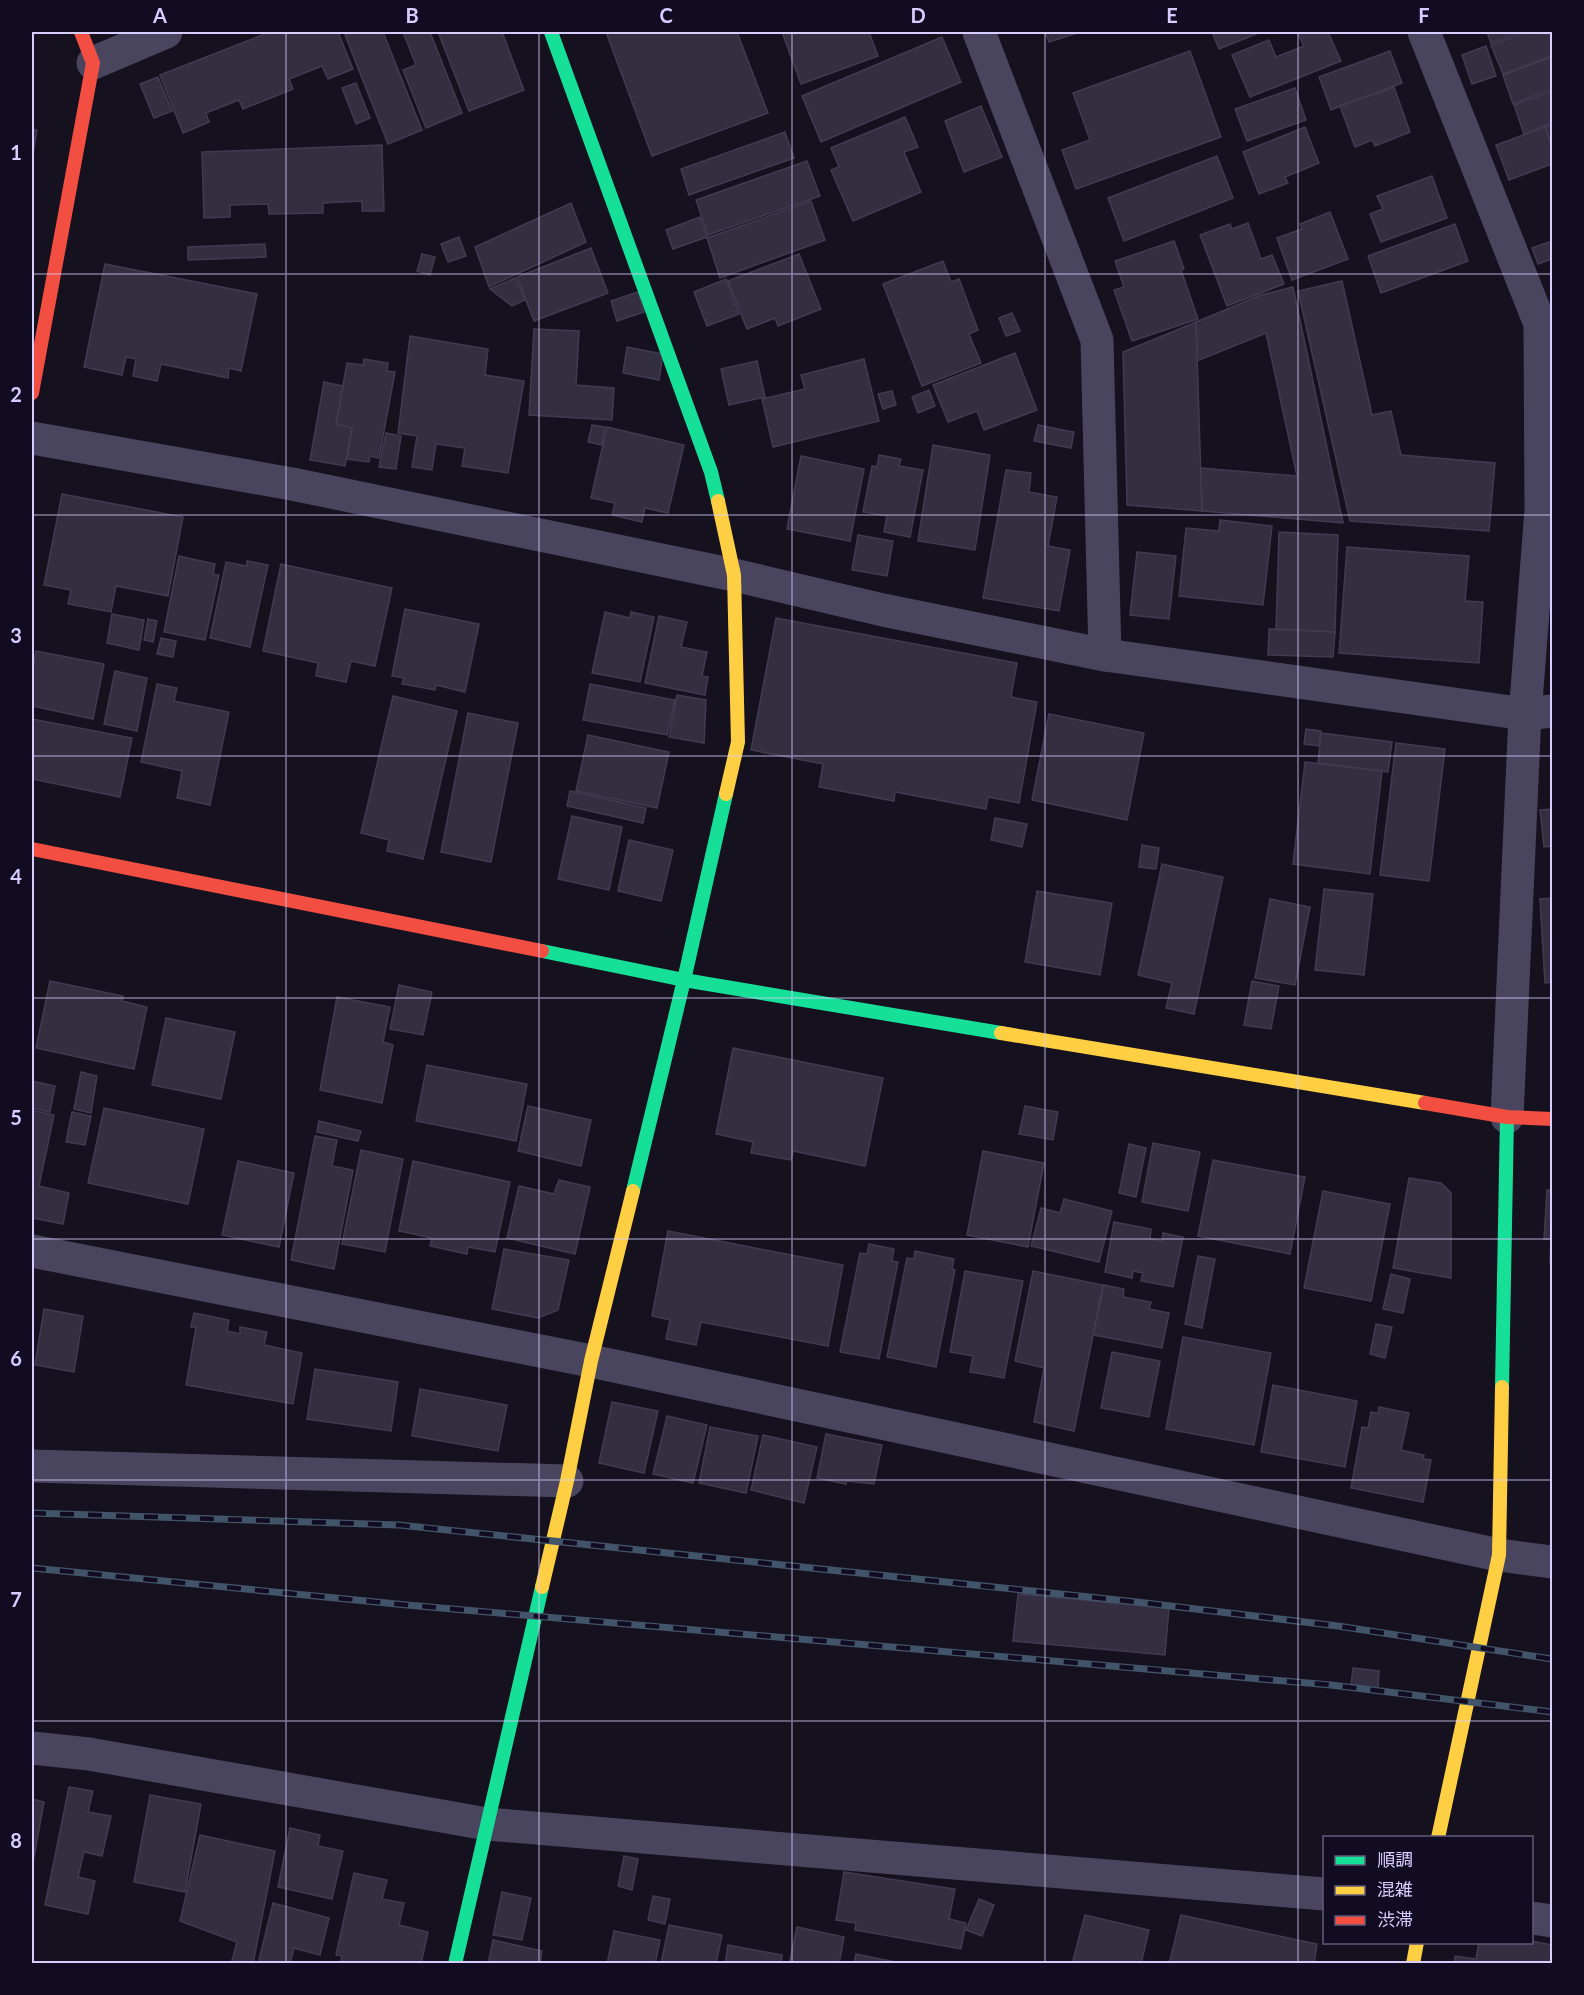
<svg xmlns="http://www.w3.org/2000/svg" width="1584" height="1995" font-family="Lato,'Noto Sans JP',sans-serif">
	<rect width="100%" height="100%" fill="#15111e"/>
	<g fill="#332f40" stroke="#413b52" stroke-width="1.5">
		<polygon points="270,32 338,32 353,69 328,79 322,66 289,79 293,89 243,109 239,100 206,113 209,122 183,133 160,75"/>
		<polygon points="354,32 383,32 422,130 388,144 345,35"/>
		<polygon points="403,32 430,32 462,113 426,128 403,70 416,65"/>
		<polygon points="438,32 502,32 524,90 469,111"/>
		<polygon points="606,32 737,32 768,113 652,156"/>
		<polygon points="782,32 869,32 878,56 801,84"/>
		<polygon points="1045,32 1080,32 1049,42"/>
		<polygon points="1212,32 1261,32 1219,49"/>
		<polygon points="1297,32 1328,32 1341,61 1250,97 1232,55 1269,40 1276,57 1304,46"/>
		<polygon points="1487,32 1521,32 1491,43"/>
		<polygon points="1527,32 1552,32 1552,56 1503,74 1491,45"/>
		<polygon points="942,37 961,82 821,142 802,96"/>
		<polygon points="1486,46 1496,76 1472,84 1462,55"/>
		<polygon points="1190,51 1221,137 1076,189 1062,150 1090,140 1073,93"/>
		<polygon points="1390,51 1402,83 1331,110 1319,77"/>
		<polygon points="1552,57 1552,89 1513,104 1503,75"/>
		<polygon points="158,77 172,111 154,118 140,84"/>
		<polygon points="356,83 370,118 356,124 342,88"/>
		<polygon points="1394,87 1410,132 1375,146 1372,140 1355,147 1340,106"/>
		<polygon points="1295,88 1306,120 1247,141 1235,109"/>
		<polygon points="1552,91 1552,123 1524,134 1514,105"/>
		<polygon points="981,106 1002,157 964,172 945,121"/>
		<polygon points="905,117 918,147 904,152 921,192 853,221 831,170 839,167 831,148"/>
		<polygon points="1552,125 1552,146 1545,127"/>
		<polygon points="1305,127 1319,163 1285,177 1288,183 1259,194 1243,152"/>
		<polygon points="1545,127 1552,146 1552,164 1509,180 1496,145"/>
		<polygon points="32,129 37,130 32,160"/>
		<polygon points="785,132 794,158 689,195 681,169"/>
		<polygon points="382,145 384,211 362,211 362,201 323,203 323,213 269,214 268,204 230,205 230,217 204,218 202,152"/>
		<polygon points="1217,156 1233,198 1124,241 1108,198"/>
		<polygon points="807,161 820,196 708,235 696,200"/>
		<polygon points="1432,176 1447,218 1381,242 1370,214 1383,209 1377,196"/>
		<polygon points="811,201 825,240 720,278 707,238"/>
		<polygon points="571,203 586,242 489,287 475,247"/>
		<polygon points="1330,212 1348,259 1292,280 1277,238 1302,229 1300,224"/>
		<polygon points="700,217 707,237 673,249 666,230"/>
		<polygon points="1248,223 1261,259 1272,255 1284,284 1227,306 1200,235 1230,224 1232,229"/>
		<polygon points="1455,224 1468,261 1381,293 1368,256"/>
		<polygon points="459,237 466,256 448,262 441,244"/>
		<polygon points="1174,241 1184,269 1181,270 1198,319 1132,341 1114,290 1124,287 1115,261"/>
		<polygon points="1552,241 1552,259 1538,264 1532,248"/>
		<polygon points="265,244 266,257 188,260 188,247"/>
		<polygon points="591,248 608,293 534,321 517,277"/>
		<polygon points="422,254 435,257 430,275 417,271"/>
		<polygon points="799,254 821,309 778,326 775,318 747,329 728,281"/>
		<polygon points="943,261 951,282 959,279 978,330 969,334 981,363 922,386 883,284"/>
		<polygon points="105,264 257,294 241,371 229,368 228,378 161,364 157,381 133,376 136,359 126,357 122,375 84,367"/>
		<polygon points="515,278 525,300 512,306 490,289"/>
		<polygon points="726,279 739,314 707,326 694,292"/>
		<polygon points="1342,281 1372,415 1391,411 1401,455 1495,463 1489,531 1350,521 1298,291"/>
		<polygon points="1293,287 1343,523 1202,511 1201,468 1297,476 1266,333 1197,361 1196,322 1261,295"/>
		<polygon points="638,292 644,312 617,321 611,301"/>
		<polygon points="1012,313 1020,331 1006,336 999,318"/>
		<polygon points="1196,322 1202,511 1127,505 1123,352"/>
		<polygon points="534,329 579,331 576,385 614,388 612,420 529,415"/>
		<polygon points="410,336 488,349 485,375 524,381 508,473 462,466 465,448 436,444 432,470 412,467 417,436 398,433"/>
		<polygon points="627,347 663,354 659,380 623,373"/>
		<polygon points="1015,353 1037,410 984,430 977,411 948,422 933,385"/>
		<polygon points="364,359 388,363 387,371 395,372 379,458 370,456 369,462 347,459 352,428 336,424 347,363 363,365"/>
		<polygon points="864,359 879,421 773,447 762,399 805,389 801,375"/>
		<polygon points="757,361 765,397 729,405 721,369"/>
		<polygon points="324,382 343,386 336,424 352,428 345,466 310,460"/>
		<polygon points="929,390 935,406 918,413 912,397"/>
		<polygon points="892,391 896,405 883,409 878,394"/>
		<polygon points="592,425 605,427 602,445 588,442"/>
		<polygon points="1038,425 1074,432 1071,448 1034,441"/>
		<polygon points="607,427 684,445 668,513 645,508 642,522 612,515 615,503 591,498"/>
		<polygon points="386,433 401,436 396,469 379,467"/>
		<polygon points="933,445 990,455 975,550 918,541"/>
		<polygon points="879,455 901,459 899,466 923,470 910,537 884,532 887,516 863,512 872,466 877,467"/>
		<polygon points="801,456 864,469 850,541 787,529"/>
		<polygon points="1006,470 1031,473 1029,492 1057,497 1048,546 1070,550 1059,611 983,598"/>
		<polygon points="62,494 183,517 168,596 116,586 111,612 68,604 71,590 44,585"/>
		<polygon points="1220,520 1272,526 1263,605 1179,596 1186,528 1219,531"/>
		<polygon points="1279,532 1338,535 1335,632 1276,629"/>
		<polygon points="858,535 893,541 887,576 852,570"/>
		<polygon points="1347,547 1469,556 1465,601 1483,602 1479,663 1339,653"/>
		<polygon points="1137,552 1176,556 1169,619 1130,615"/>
		<polygon points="179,556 215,564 213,574 219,575 205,640 164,632"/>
		<polygon points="247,561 268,565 250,647 210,638 226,562 247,566"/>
		<polygon points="281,564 392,588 375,666 351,661 346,682 316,676 318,663 263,651"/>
		<polygon points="405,609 479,624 465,692 436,685 435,690 402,684 404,678 392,676"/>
		<polygon points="605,612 630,618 631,612 654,617 640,682 592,673"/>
		<polygon points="112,614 144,620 139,650 107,643"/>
		<polygon points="659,616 687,622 681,647 707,652 702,676 708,677 705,695 645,683"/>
		<polygon points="776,618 1017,663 1011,697 1037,702 1019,803 988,797 986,809 895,792 894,801 819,787 823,764 751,750"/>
		<polygon points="148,619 157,621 153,642 144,640"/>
		<polygon points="1269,629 1335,632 1333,657 1268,655"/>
		<polygon points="161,638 176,641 173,657 157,654"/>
		<polygon points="36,651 104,664 93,719 32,706 32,672"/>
		<polygon points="115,671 147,678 137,731 104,724"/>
		<polygon points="157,684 177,688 174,701 229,712 210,805 177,798 182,771 141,762"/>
		<polygon points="590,684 675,700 667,735 583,720"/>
		<polygon points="677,695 706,700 704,743 669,737"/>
		<polygon points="393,696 457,711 423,859 387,851 389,840 361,833"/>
		<polygon points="468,713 518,723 491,862 441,852"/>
		<polygon points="1049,714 1144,733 1127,820 1032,800"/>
		<polygon points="32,719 132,738 120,797 32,779"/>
		<polygon points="1306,729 1321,731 1319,746 1304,744"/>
		<polygon points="1321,733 1392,742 1388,772 1318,763"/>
		<polygon points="588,735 669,752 657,808 576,791"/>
		<polygon points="1396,743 1445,749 1429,881 1380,875"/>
		<polygon points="1305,762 1382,771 1370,874 1293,864"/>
		<polygon points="570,791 646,808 643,823 567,806"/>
		<polygon points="1552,809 1552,846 1544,847 1540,810"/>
		<polygon points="572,816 622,827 609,890 558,879"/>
		<polygon points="995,818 1027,824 1022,847 991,840"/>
		<polygon points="629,840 673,850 661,901 618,891"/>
		<polygon points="1142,845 1159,848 1156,869 1139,867"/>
		<polygon points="1162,864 1223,877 1194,1014 1166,1008 1172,983 1138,975"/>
		<polygon points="1324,889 1373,894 1364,975 1315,970"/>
		<polygon points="1037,891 1112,903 1100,975 1025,962"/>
		<polygon points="1552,898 1552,982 1545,983 1540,899"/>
		<polygon points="1270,899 1310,907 1295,985 1255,978"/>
		<polygon points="50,981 123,996 122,1001 147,1007 134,1069 36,1048"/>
		<polygon points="1252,981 1279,986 1271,1029 1244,1025"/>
		<polygon points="399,985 432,992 423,1035 390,1029"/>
		<polygon points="337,997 390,1007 383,1042 393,1045 382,1103 320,1090"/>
		<polygon points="166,1018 235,1032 221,1099 152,1085"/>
		<polygon points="733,1048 883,1078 865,1166 793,1151 791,1160 751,1153 753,1142 716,1134"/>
		<polygon points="427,1065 527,1084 516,1141 416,1121"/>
		<polygon points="81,1072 97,1076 91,1113 74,1109"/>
		<polygon points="32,1081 55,1086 50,1112 32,1108"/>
		<polygon points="528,1106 591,1120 581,1166 518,1151"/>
		<polygon points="1025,1106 1058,1112 1053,1140 1019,1134"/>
		<polygon points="104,1108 204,1129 188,1204 88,1183"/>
		<polygon points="32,1110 54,1115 39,1186 69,1193 63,1224 32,1218"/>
		<polygon points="72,1112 91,1116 85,1145 66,1142"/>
		<polygon points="319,1121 361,1131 358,1141 317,1132"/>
		<polygon points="315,1136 337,1140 332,1166 353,1170 334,1269 291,1260"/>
		<polygon points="1153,1143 1200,1152 1188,1211 1142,1202"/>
		<polygon points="1129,1144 1146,1148 1136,1197 1119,1193"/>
		<polygon points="361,1150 403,1159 385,1252 342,1244"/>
		<polygon points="983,1151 1044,1163 1028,1247 967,1235"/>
		<polygon points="1213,1160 1305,1177 1290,1254 1198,1236"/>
		<polygon points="238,1161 294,1173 279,1247 222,1235"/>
		<polygon points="413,1161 510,1182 495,1252 468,1247 467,1254 430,1246 432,1238 399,1231"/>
		<polygon points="1409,1178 1441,1183 1451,1193 1451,1278 1393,1268"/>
		<polygon points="559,1180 590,1187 575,1254 507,1238 519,1186 554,1194"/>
		<polygon points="1547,1190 1552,1190 1552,1263 1550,1263 1551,1239 1544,1239"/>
		<polygon points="1323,1191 1390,1204 1371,1301 1304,1288"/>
		<polygon points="1064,1199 1112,1211 1099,1262 1031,1246 1041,1208 1060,1213"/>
		<polygon points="1114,1222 1151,1229 1150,1239 1162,1241 1163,1233 1183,1237 1173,1287 1141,1281 1143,1273 1133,1271 1132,1278 1105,1272"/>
		<polygon points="668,1231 843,1265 828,1346 701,1322 696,1345 666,1339 670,1320 652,1316"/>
		<polygon points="869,1244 894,1249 892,1261 898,1262 879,1359 840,1352 860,1253 867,1254"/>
		<polygon points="504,1249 569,1260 558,1310 538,1318 492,1309"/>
		<polygon points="915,1251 954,1259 952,1269 955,1270 936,1367 887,1357 907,1258 914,1259"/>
		<polygon points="1198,1256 1215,1259 1202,1328 1185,1324"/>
		<polygon points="965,1271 1023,1281 1004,1378 970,1372 973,1356 950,1352"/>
		<polygon points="1033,1271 1103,1285 1074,1431 1034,1422 1044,1368 1015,1361"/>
		<polygon points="1391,1274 1410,1279 1403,1313 1383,1309"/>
		<polygon points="1104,1285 1124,1289 1123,1297 1151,1302 1149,1309 1169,1313 1162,1348 1093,1335"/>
		<polygon points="44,1309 83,1316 74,1372 35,1365"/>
		<polygon points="194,1313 229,1320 227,1331 240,1334 240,1327 267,1332 264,1345 302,1353 293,1404 186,1385 196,1327 191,1327"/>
		<polygon points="1376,1324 1392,1327 1385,1358 1370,1354"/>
		<polygon points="1183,1337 1271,1353 1254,1445 1166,1429"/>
		<polygon points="1112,1352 1160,1361 1149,1417 1101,1408"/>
		<polygon points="315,1369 398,1382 391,1431 307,1419"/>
		<polygon points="1273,1385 1357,1401 1345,1467 1261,1452"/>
		<polygon points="420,1389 507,1405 498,1451 412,1436"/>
		<polygon points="612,1402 658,1411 644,1473 599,1463"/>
		<polygon points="1379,1407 1409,1413 1401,1450 1424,1455 1423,1459 1431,1460 1423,1502 1351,1488 1362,1427 1368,1428 1371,1412 1378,1413"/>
		<polygon points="667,1416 707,1425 693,1483 653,1474"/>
		<polygon points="710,1427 758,1436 746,1493 699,1483"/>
		<polygon points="826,1434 882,1445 874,1484 846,1481 846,1484 817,1478"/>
		<polygon points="763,1435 817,1447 804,1503 751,1490"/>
		<polygon points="1018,1594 1169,1608 1165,1655 1013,1641"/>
		<polygon points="1353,1668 1379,1671 1378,1688 1351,1685"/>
		<polygon points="69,1787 93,1791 88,1812 111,1816 102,1856 84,1852 78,1877 95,1881 88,1914 45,1905"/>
		<polygon points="150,1795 201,1804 185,1892 134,1882"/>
		<polygon points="32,1799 44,1802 32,1868"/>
		<polygon points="290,1828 320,1835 318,1846 343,1851 332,1899 278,1887"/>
		<polygon points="200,1835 275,1851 253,1964 231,1964 237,1942 180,1921"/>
		<polygon points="624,1856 638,1859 632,1890 618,1886"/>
		<polygon points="844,1872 955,1889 949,1919 966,1923 961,1949 855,1930 856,1923 836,1920"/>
		<polygon points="354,1873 387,1880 382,1899 404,1903 399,1925 428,1932 421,1964 340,1964 342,1956 336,1955"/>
		<polygon points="502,1892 531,1898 522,1940 493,1935"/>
		<polygon points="653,1896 670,1899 665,1924 648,1920"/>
		<polygon points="979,1899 994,1905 982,1936 966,1930"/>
		<polygon points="273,1903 329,1918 320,1955 294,1948 290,1964 258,1964"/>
		<polygon points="1085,1915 1149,1930 1141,1964 1072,1964"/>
		<polygon points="1181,1915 1317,1944 1314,1964 1169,1964"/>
		<polygon points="669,1925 722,1935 716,1964 661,1964"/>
		<polygon points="797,1927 844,1937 839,1964 789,1964"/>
		<polygon points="614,1931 660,1940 655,1964 607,1964"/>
		<polygon points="493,1940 542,1951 540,1964 488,1964"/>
		<polygon points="1532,1941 1552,1945 1552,1964 1454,1964 1455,1956 1476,1959 1479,1942"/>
		<polygon points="728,1945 782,1955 781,1964 725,1964"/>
		<polygon points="856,1954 905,1964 854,1964"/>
	</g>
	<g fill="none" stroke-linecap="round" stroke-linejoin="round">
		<g stroke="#49455f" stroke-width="33">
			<polyline points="979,32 1097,340 1105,655"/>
			<polyline points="1424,32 1540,324 1541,510 1525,714 1507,1117"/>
			<polyline points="93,63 166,32"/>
			<polyline points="32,438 292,484 734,575 883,610 1105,655 1525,714 1552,711"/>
			<polyline points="32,1251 591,1361 1499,1555 1552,1562"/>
			<polyline points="32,1466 567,1481"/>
			<polyline points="32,1748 89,1754 487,1824 1324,1894"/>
			<polyline points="1532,1918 1552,1921"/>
		</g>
		<g stroke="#16e098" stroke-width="14">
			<polyline points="551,32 711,472 718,501"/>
			<polyline points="542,951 684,980 1001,1033"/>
			<polyline points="633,1191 684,980 726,794"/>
			<polyline points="1502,1387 1507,1117"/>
			<polyline points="455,1964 542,1587"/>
		</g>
		<g stroke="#ffcf43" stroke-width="14">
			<polyline points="718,501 734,575 738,742 726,794"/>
			<polyline points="1001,1033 1425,1103"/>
			<polyline points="542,1587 567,1481 591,1361 633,1191"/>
			<polyline points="1438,1838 1499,1555 1502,1387"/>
			<polyline points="1413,1964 1417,1942"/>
		</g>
		<g stroke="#f24e42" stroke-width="14">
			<polyline points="32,393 93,63 81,32"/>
			<polyline points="32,849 542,951"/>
			<polyline points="1425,1103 1507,1117 1552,1119"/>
		</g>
		<defs>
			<g id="rail">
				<polyline points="32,1513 399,1525 1137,1602 1338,1626 1552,1659"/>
				<polyline points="32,1568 407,1605 1331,1685 1552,1712"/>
			</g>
		</defs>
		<use href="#rail" stroke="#425469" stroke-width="7"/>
		<use href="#rail" stroke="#120c23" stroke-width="4.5" stroke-dasharray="14" stroke-linecap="butt"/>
	</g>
	<path fill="none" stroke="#d7ceff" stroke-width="1.5" stroke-opacity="0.55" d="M 286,32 L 286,1964M 539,32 L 539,1964M 792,32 L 792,1964M 1045,32 L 1045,1964M 1298,32 L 1298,1964M 32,274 L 1552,274M 32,515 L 1552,515M 32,756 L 1552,756M 32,998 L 1552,998M 32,1239 L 1552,1239M 32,1480 L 1552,1480M 32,1721 L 1552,1721"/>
	<rect width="1584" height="1995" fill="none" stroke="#120c23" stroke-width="66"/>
	<rect x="1323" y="1836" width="210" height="108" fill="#120c23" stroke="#615a7b" stroke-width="1.5"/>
	<rect x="1335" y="1856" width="30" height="9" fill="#16e098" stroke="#615a7b" stroke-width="1.5"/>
	<text x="1377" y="1866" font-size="18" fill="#d7ceff">順調</text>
	<rect x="1335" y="1886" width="30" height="9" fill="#ffcf43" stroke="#615a7b" stroke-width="1.5"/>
	<text x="1377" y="1896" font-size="18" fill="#d7ceff">混雑</text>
	<rect x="1335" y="1916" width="30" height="9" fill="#f24e42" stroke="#615a7b" stroke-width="1.5"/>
	<text x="1377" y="1926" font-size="18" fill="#d7ceff">渋滞</text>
	<rect x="33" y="33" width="1518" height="1929" fill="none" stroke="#d7ceff" stroke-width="2"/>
	<g font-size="20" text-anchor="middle" font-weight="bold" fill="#d7ceff">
		<text x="160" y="23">A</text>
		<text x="412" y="23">B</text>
		<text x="666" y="23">C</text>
		<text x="918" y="23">D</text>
		<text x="1172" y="23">E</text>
		<text x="1424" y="23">F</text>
		<text x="16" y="160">1</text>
		<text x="16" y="402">2</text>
		<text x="16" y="643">3</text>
		<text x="16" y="884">4</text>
		<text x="16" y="1125">5</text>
		<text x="16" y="1366">6</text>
		<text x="16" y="1607">7</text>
		<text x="16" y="1848">8</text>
	</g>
</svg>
